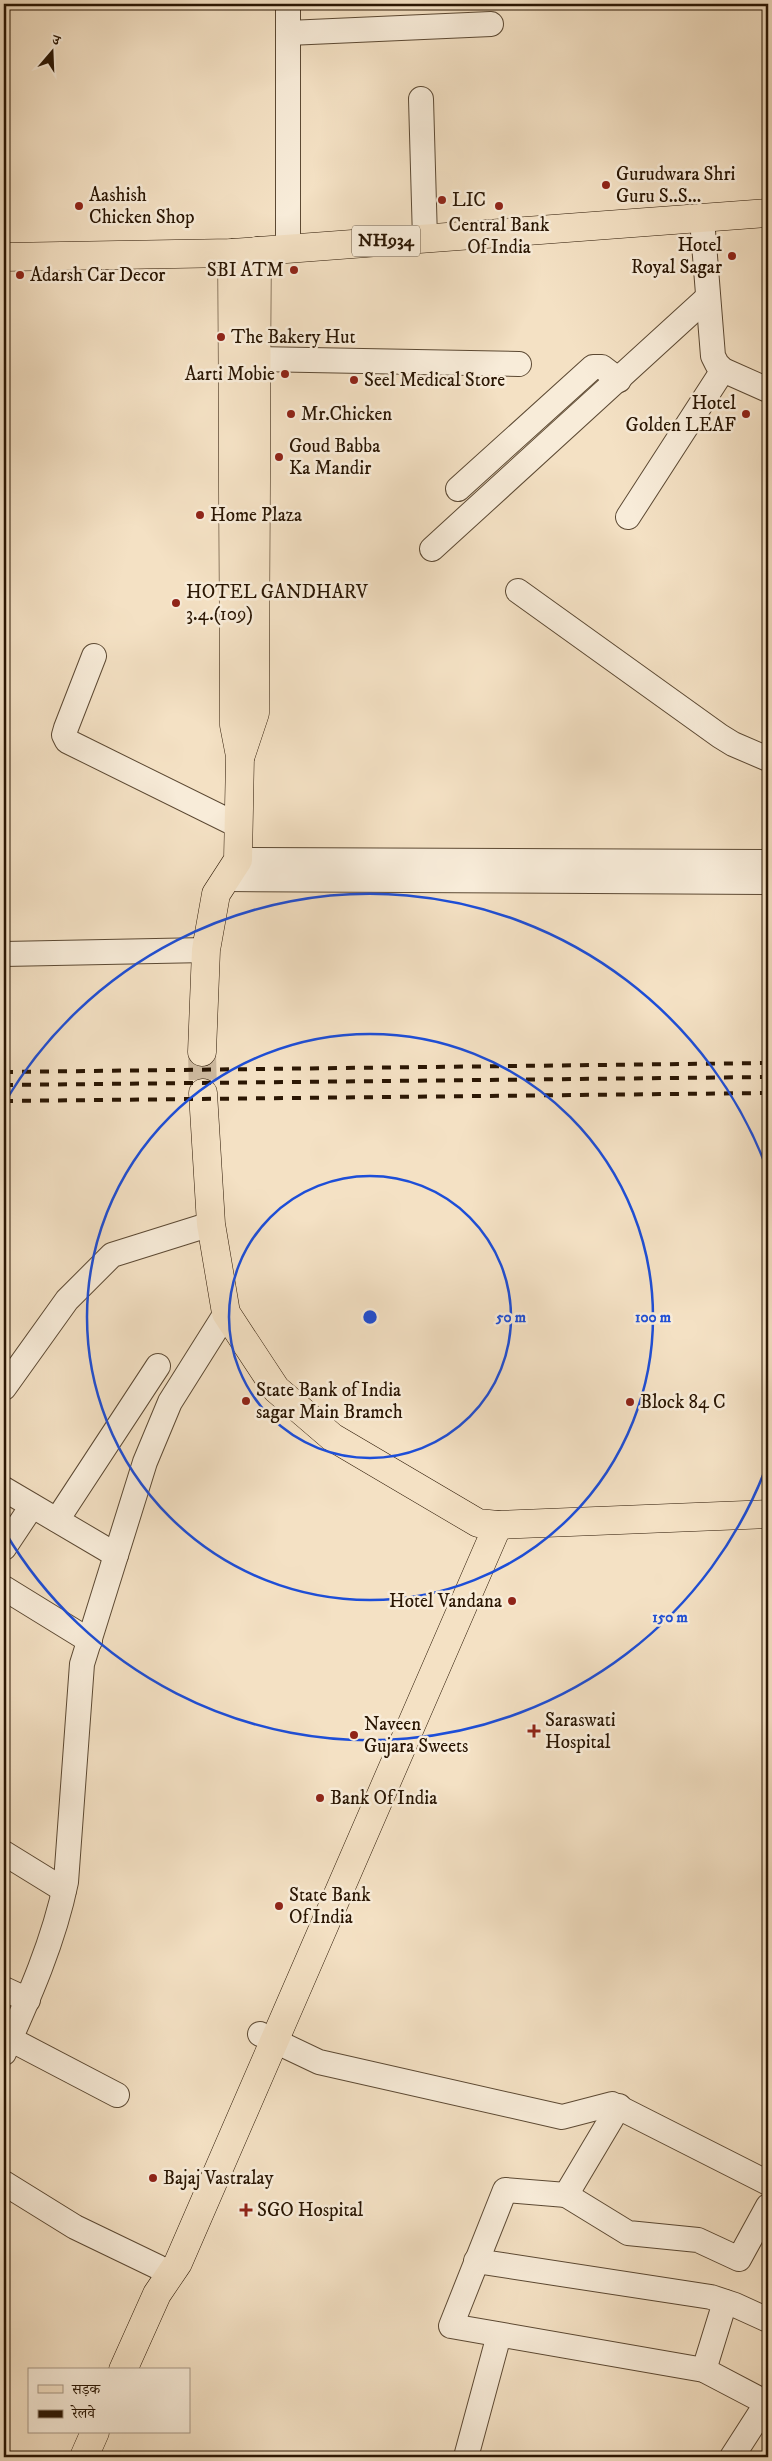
<svg xmlns="http://www.w3.org/2000/svg" width="772" height="2461" font-family="'IM FELL DW Pica','Noto Serif Devanagari',serif">
	<rect width="100%" height="100%" fill="#f4e1c4"/>
	<filter id="stains"><feTurbulence type="fractalNoise" baseFrequency=".004" numOctaves="4"/><feColorMatrix values="0 0 0 0 .2 0 0 0 0 .09 0 0 0 0 .02 0 0 0 .5 -.17"/></filter>
	<radialGradient id="worn" r=".72"><stop offset=".6" stop-color="#630" stop-opacity="0"/><stop offset="1" stop-color="#630" stop-opacity=".3"/></radialGradient>
	<g fill="none" stroke-linecap="round" stroke-linejoin="round">
		<polyline stroke="#ccb89d" stroke-width="28" stroke-dasharray="28 14" stroke-linecap="butt" points="202,1052 203,1093"/>
		<defs>
			<g id="minor">
				<polyline points="288,4 288,248"/>
				<polyline points="288,33 491,24"/>
				<polyline points="421,99 425,239"/>
				<polyline points="702,219 713,356 717,364 723,370 768,390"/>
				<polyline points="256,359 519,364"/>
				<polyline points="458,489 593,367 602,367 619,380"/>
				<polyline points="628,517 723,370"/>
				<polyline points="432,549 708,297"/>
				<polyline points="518,591 720,736 733,744 768,759"/>
				<polyline points="94,656 66,728 64,735 67,741 239,826"/>
				<polyline points="238,860 768,862"/>
				<polyline points="226,879 768,882"/>
				<polyline points="4,954 206,950"/>
				<polyline points="4,1388 67,1300 112,1255 211,1224"/>
				<polyline points="4,1489 116,1555"/>
				<polyline points="57,1520 158,1366"/>
				<polyline points="4,1548 32,1506"/>
				<polyline points="4,1588 90,1641"/>
				<polyline points="4,1853 64,1890"/>
				<polyline points="4,1989 28,2000"/>
				<polyline points="260,2034 319,2062 562,2117 612,2104 768,2183"/>
				<polyline points="10,2039 117,2095"/>
				<path d="M 4,2053 C 29,1997 54,1941 66,1882 L 82,1664 L 145,1462 L 170,1402 L 226,1313"/>
				<polyline points="619,2106 566,2195 505,2190 451,2326 704,2370 767,2403"/>
				<polyline points="4,2183 75,2227 158,2267"/>
				<polyline points="566,2195 628,2233 698,2240 739,2259 768,2206"/>
				<polyline points="476,2261 711,2297 735,2305 768,2320"/>
				<polyline points="704,2370 725,2302"/>
				<polyline points="466,2457 499,2335"/>
				<polyline points="732,2457 768,2401"/>
			</g>
			<g id="major">
				<polyline points="241,755 255,713 257,251"/>
				<polyline points="202,1052 206,950 216,894 238,860 240,756 234,725 232,253"/>
				<polyline points="203,1093 211,1224 226,1313 276,1389 332,1437 478,1523 498,1525 768,1514"/>
				<polyline points="123,2370 157,2294 178,2263 498,1525"/>
				<polyline points="84,2457 95,2432"/>
			</g>
			<polyline id="highway" points="4,257 232,253 768,213"/>
		</defs>
		<use href="#minor" stroke="#5c4933" stroke-width="26"/>
		<use href="#major" stroke="#2a1603" stroke-width="29"/>
		<use href="#highway" stroke="#2a1603" stroke-width="29"/>
		<use href="#minor" stroke="#f8ecd9" stroke-width="24"/>
		<use href="#major" stroke="#f4e1c4" stroke-width="28"/>
		<use href="#highway" stroke="#f4e1c4" stroke-width="28"/>
		<g stroke="#2a1603" stroke-width="4" stroke-dasharray="9 9" stroke-linecap="butt">
			<polyline points="4,1072 768,1063"/>
			<polyline points="4,1085 768,1077"/>
			<polyline points="4,1101 768,1093"/>
		</g>
	</g>
	<g fill="none" stroke="#1d4ed8" stroke-width="2.5">
		<circle cx="370" cy="1317" r="141"/>
		<circle cx="370" cy="1317" r="283"/>
		<path d="M767 1465A424 424 0 0 1 5 1532M5 1102A424 424 0 0 1 767 1169"/>
	</g>
	<g fill="#8f2418" stroke="#f8ecd9" stroke-width="2">
		<circle cx="606" cy="185" r="5"/>
		<circle cx="442" cy="200" r="5"/>
		<circle cx="79" cy="206" r="5"/>
		<circle cx="499" cy="206" r="5"/>
		<circle cx="732" cy="256" r="5"/>
		<circle cx="294" cy="270" r="5"/>
		<circle cx="20" cy="275" r="5"/>
		<circle cx="221" cy="337" r="5"/>
		<circle cx="285" cy="374" r="5"/>
		<circle cx="354" cy="380" r="5"/>
		<circle cx="291" cy="414" r="5"/>
		<circle cx="746" cy="414" r="5"/>
		<circle cx="279" cy="457" r="5"/>
		<circle cx="200" cy="515" r="5"/>
		<circle cx="176" cy="603" r="5"/>
		<circle cx="246" cy="1401" r="5"/>
		<circle cx="630" cy="1402" r="5"/>
		<circle cx="512" cy="1601" r="5"/>
		<path d="M531.5 1723.5h5v5h5v5h-5v5h-5v-5h-5v-5h5z"/>
		<circle cx="354" cy="1735" r="5"/>
		<circle cx="320" cy="1798" r="5"/>
		<circle cx="279" cy="1906" r="5"/>
		<circle cx="153" cy="2178" r="5"/>
		<path d="M243.5 2202.5h5v5h5v5h-5v5h-5v-5h-5v-5h5z"/>
	</g>
	<g text-anchor="middle" dominant-baseline="central" stroke-width="5" stroke-linejoin="round" paint-order="stroke">
		<rect fill="#f8ecd9" stroke="#685643" stroke-width="1" x="352" y="225.5" width="68" height="31" rx="4"/>
		<g font-size="18" font-weight="bold" fill="#2a1603">
			<text x="386" y="241">NH934</text>
		</g>
		<g font-size="19" fill="#2a1603" stroke="#f8ecd9" text-anchor="start">
			<text x="616" y="174">Gurudwara Shri<tspan x="616" dy="22">Guru S..S...</tspan></text>
			<text x="89" y="195">Aashish<tspan x="89" dy="22">Chicken Shop</tspan></text>
			<text x="452" y="200">LIC</text>
			<text x="499" y="225" text-anchor="middle">Central Bank<tspan x="499" dy="22">Of India</tspan></text>
			<text x="722" y="245" text-anchor="end">Hotel<tspan x="722" dy="22">Royal Sagar</tspan></text>
			<text x="284" y="270" text-anchor="end">SBI ATM</text>
			<text x="30" y="275">Adarsh Car Decor</text>
			<text x="231" y="337">The Bakery Hut</text>
			<text x="275" y="374" text-anchor="end">Aarti Mobie</text>
			<text x="364" y="380">Seel Medical Store</text>
			<text x="736" y="403" text-anchor="end">Hotel<tspan x="736" dy="22">Golden LEAF</tspan></text>
			<text x="301" y="414">Mr.Chicken</text>
			<text x="289" y="446">Goud Babba<tspan x="289" dy="22">Ka Mandir</tspan></text>
			<text x="210" y="515">Home Plaza</text>
			<text x="186" y="592">HOTEL GANDHARV<tspan x="186" dy="22">3.4.(109)</tspan></text>
			<text x="256" y="1390">State Bank of India<tspan x="256" dy="22">sagar Main Bramch</tspan></text>
			<text x="640" y="1402">Block 84 C</text>
			<text x="502" y="1601" text-anchor="end">Hotel Vandana</text>
			<text x="545" y="1720">Saraswati<tspan x="545" dy="22">Hospital</tspan></text>
			<text x="364" y="1724">Naveen<tspan x="364" dy="22">Gujara Sweets</tspan></text>
			<text x="330" y="1798">Bank Of India</text>
			<text x="289" y="1895">State Bank<tspan x="289" dy="22">Of India</tspan></text>
			<text x="163" y="2178">Bajaj Vastralay</text>
			<text x="257" y="2210">SGO Hospital</text>
		</g>
	</g>
	<circle cx="370" cy="1317" r="8" fill="#1d4ed8" stroke="#f8ecd9" stroke-width="2.5"/>
	<g font-size="15" text-anchor="middle" font-weight="bold" fill="#1d4ed8" stroke="#f8ecd9" stroke-width="5" stroke-linejoin="round" paint-order="stroke">
		<text x="511" y="1322">50 m</text>
		<text x="653" y="1322">100 m</text>
		<text x="670" y="1622">150 m</text>
	</g>
	<rect width="772" height="2461" fill="none" stroke="#f4e1c4" stroke-width="20"/>
	<rect x="5" y="5" width="762" height="2451" fill="none" stroke="#2a1603" stroke-width="2.5"/>
	<rect x="10" y="10" width="752" height="2441" fill="none" stroke="#2a1603"/>
	<rect x="28" y="2368" width="162" height="65" fill="#f8ecd9" stroke="#a69683"/>
	<rect x="38" y="2385" width="25" height="8" fill="#f4e1c4" stroke="#a69683"/>
	<text x="72" y="2394" font-size="15" fill="#2a1603">सड़क</text>
	<rect x="38" y="2410" width="25" height="8" fill="#2a1603" stroke="#a69683"/>
	<text x="72" y="2418" font-size="15" fill="#2a1603">रेलवे</text>
	<g transform="translate(52 52) rotate(19)" stroke="#f8ecd9" stroke-width="4" paint-order="stroke">
	<path d="M0-4L9 19L0 12L-9 19Z" fill="#2a1603"/>
	<text y="-8" font-size="14" font-weight="bold" text-anchor="middle" fill="#2a1603">उ</text>
	</g>
	<rect width="100%" height="100%" filter="url(#stains)"/>
	<rect width="100%" height="100%" fill="url(#worn)"/>
</svg>
